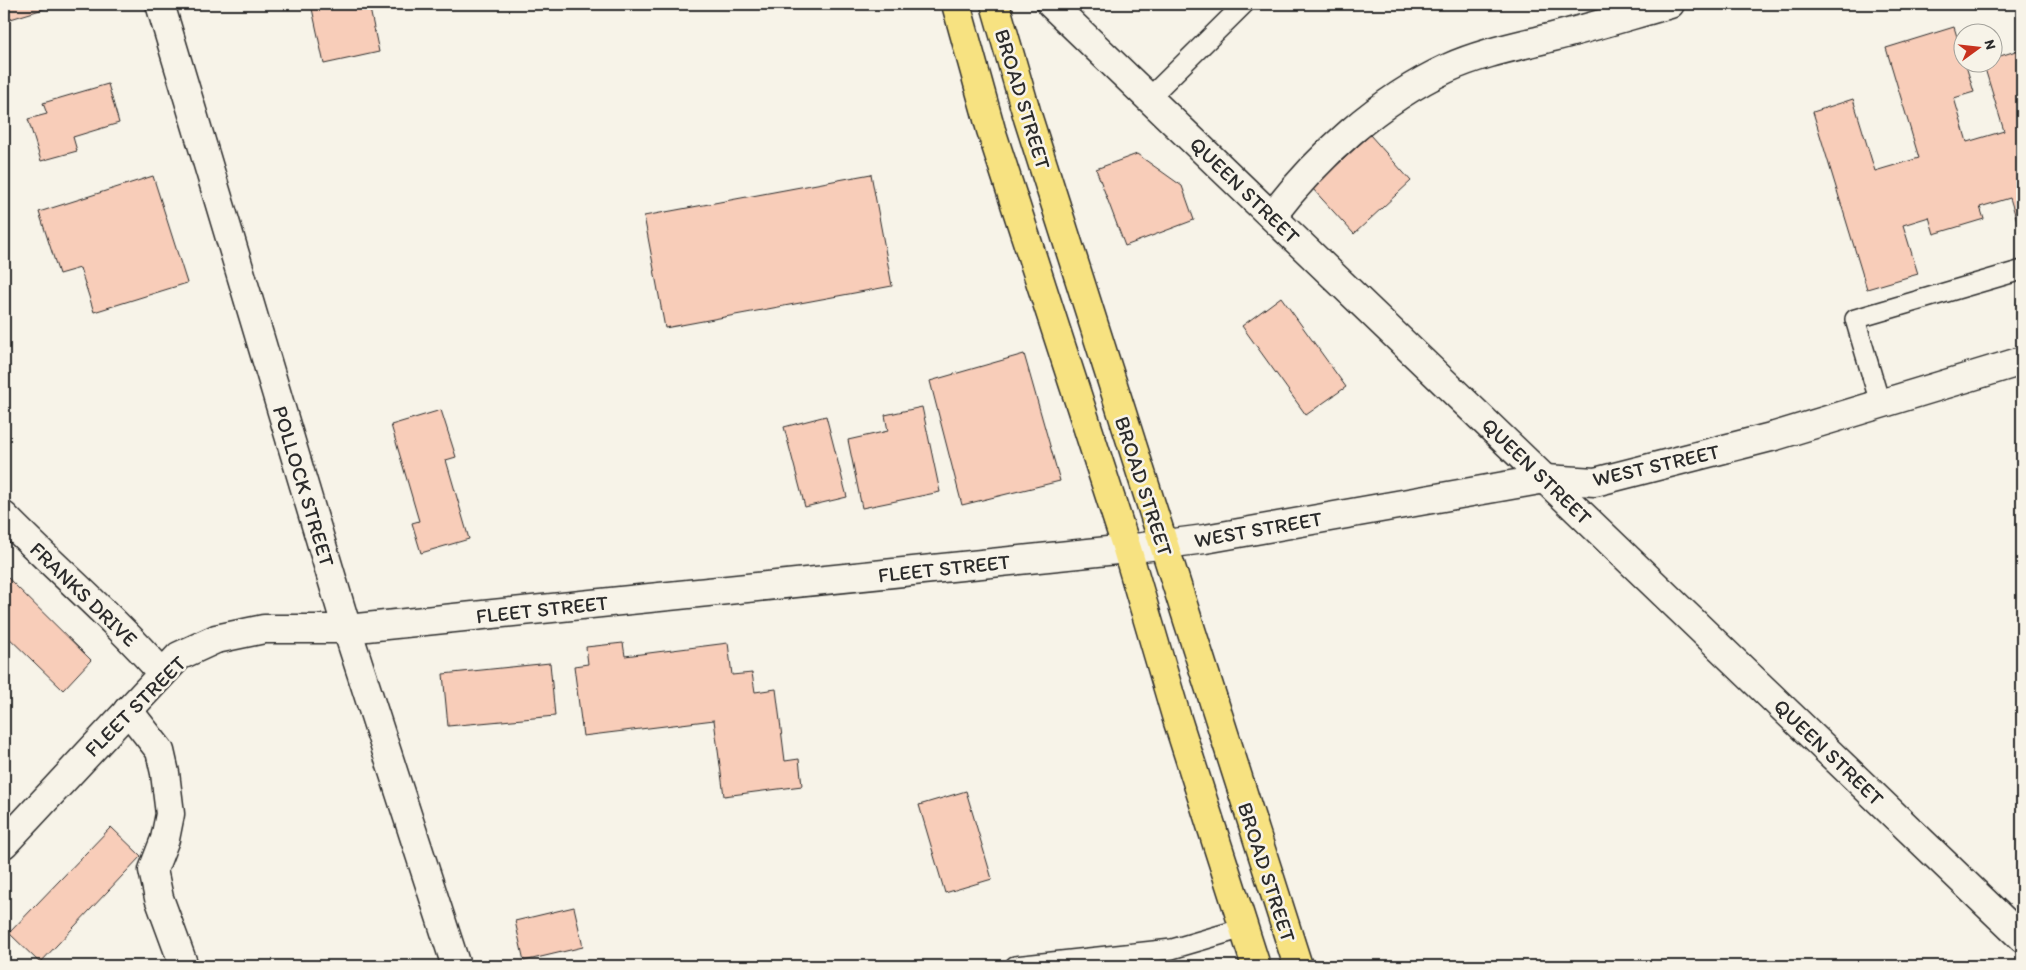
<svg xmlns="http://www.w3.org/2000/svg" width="2026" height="970" font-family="Itim,sans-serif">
	<rect width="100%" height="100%" fill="#f7f3e8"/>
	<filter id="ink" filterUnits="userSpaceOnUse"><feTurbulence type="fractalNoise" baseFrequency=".02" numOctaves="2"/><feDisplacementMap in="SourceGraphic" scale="10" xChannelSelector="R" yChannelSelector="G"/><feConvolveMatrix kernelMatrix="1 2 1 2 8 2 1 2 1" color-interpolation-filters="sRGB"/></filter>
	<g filter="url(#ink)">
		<g fill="#f8cdb9" stroke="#2b2b2b">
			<polygon points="4,4 60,4 4,21"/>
			<polygon points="311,4 369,4 379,52 324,64"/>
			<polygon points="1954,27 1974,92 1954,98 1967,142 2004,131 1983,62 1994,62 1994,58 2022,49 2022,237 2010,198 1980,207 1984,219 1934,234 1929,217 1903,225 1918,274 1867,289 1813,112 1853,99 1875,171 1919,158 1886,48"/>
			<polygon points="108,84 119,123 73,137 77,151 41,161 28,119 47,114 43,103"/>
			<polygon points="1370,135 1411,181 1354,234 1312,188"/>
			<polygon points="1137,154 1182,186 1194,220 1125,246 1096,169"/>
			<polygon points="871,174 892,286 665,328 644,216"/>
			<polygon points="153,176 187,283 94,312 80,268 59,274 39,212"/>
			<polygon points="1281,297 1346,387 1306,415 1242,326"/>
			<polygon points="1024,354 1060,481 962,505 930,381"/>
			<polygon points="922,407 940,492 862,508 848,440 888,431 885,415"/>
			<polygon points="441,410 456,457 446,460 469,539 421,553 412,523 419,521 391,425"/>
			<polygon points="826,416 847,497 805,507 784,427"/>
			<polygon points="4,574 91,660 63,690 4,633"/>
			<polygon points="623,643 625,656 728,643 732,675 752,673 755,692 776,689 785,761 799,759 802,786 724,796 714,720 583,736 574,666 588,664 586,647"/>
			<polygon points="550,663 555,716 448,726 443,674"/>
			<polygon points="966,791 992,879 945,893 919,805"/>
			<polygon points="111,827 141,856 40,963 9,933"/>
			<polygon points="574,907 583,947 524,961 515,921"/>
		</g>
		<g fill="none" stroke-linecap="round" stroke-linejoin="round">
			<defs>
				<g id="lane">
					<polyline points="1149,98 1244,4"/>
					<polyline points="1880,403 1855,319 2022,270"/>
					<polyline points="1015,966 1172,949 1244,928"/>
				</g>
				<g id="street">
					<path d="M 1272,216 C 1318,156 1379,100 1448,68 C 1481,53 1518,46 1553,37 C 1593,27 1631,15 1670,4"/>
					<path d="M 4,516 C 56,569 113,617 162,673"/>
					<polyline points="128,710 160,751 165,773 170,814 165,839 153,870 159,898 184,966"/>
					<polyline points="4,844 179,656 216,639 264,629 347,629 1127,549 1205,539 1545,479 1595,482 1775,436 2022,361"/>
				</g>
				<g id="secondary">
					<polyline points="160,4 347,629 456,966"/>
					<polyline points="1051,4 2022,938"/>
				</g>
				<g id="primary">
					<polyline points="956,4 991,130 1127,549 1177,719 1256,966"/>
					<polyline points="995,4 1028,118 1298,966"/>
				</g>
			</defs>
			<use href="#lane" stroke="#2b2b2b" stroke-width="22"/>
			<use href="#street" stroke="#2b2b2b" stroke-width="31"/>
			<use href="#secondary" stroke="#2b2b2b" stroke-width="31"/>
			<use href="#primary" stroke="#2b2b2b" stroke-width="31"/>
			<use href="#lane" stroke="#f7f3e8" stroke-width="19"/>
			<use href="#street" stroke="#f7f3e8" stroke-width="28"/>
			<use href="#secondary" stroke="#f7f3e8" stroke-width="28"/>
			<use href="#primary" stroke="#f7e281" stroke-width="28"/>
		</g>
	</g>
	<g text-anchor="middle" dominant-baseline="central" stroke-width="5" stroke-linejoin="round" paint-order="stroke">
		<g font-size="21" fill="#2b2b2b" stroke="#f7f3e8">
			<text transform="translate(1023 99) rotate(73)">BROAD STREET</text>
			<text transform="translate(1245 190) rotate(44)">QUEEN STREET</text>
			<text transform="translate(1656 465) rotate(-13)">WEST STREET</text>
			<text transform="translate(1537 471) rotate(44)">QUEEN STREET</text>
			<text transform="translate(304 486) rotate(73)">POLLOCK STREET</text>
			<text transform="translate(1144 486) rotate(72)">BROAD STREET</text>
			<text transform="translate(1258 529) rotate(-10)">WEST STREET</text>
			<text transform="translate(944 568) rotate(-6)">FLEET STREET</text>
			<text transform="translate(84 594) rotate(44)">FRANKS DRIVE</text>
			<text transform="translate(542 609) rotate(-6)">FLEET STREET</text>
			<text transform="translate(135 706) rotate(-45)">FLEET STREET</text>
			<text transform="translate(1829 752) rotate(44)">QUEEN STREET</text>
			<text transform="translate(1267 872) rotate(72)">BROAD STREET</text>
		</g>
	</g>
	<rect width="2026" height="970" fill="none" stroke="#f7f3e8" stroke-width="20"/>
	<rect x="10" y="10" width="2006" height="950" fill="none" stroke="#2b2b2b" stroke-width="2" filter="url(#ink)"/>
	<g transform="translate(1978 48) rotate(75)"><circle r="24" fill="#f7f3e8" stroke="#a5a39c"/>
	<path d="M0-4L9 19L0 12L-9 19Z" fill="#c8321e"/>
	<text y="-8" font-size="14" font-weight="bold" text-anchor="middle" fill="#2b2b2b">N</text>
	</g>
</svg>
